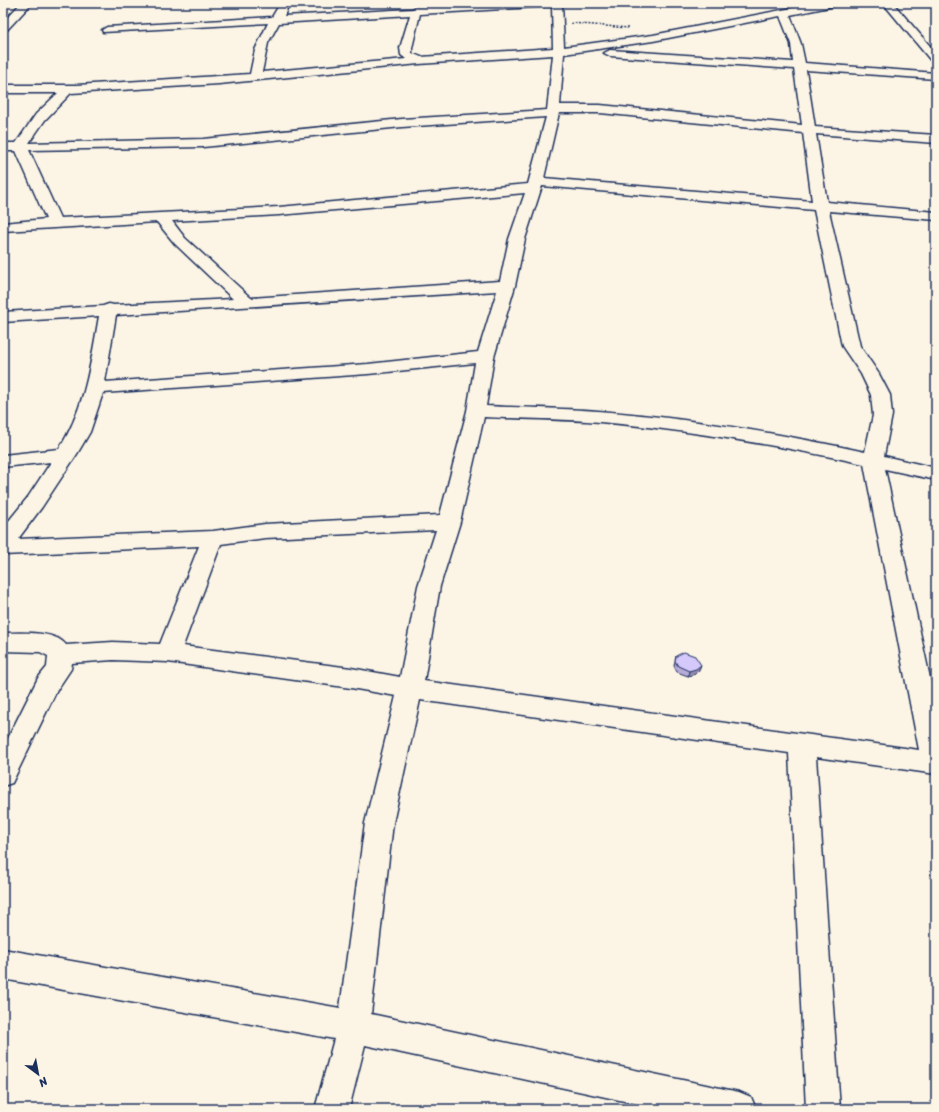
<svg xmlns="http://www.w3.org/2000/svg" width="939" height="1112" font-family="Sriracha,sans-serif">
	<rect width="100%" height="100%" fill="#fcf5e5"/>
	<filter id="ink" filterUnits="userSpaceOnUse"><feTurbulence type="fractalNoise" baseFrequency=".025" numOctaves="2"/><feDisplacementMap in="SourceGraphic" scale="8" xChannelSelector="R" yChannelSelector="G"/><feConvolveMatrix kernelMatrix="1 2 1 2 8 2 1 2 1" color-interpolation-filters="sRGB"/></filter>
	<g filter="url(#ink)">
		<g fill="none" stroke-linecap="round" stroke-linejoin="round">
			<defs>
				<g id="minor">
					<polygon points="21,3 32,3 7,30 3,31 3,22"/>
					<path d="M 506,3 L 562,3 L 564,47 L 653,35 L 818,3 L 839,3 L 834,6 L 790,15 L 801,44 L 805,63 L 936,73 L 936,79 L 806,70 L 815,127 L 936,135 L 936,143 L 816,134 L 827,202 L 936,212 L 936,220 L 829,211 L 860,346 L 879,374 L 890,395 L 892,415 L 884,456 L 936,468 L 936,480 L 885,469 L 936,706 L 936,774 L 816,757 L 840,1109 L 806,1109 L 789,753 L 420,700 L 393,823 L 371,1014 L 739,1092 L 751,1097 L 756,1109 L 661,1109 L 365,1045 L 349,1109 L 315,1109 L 334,1039 L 3,979 L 3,949 L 340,1008 L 365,823 L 396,696 L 351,688 L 168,662 L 113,660 L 72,663 L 71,669 L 57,690 L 12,783 L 3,786 L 3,748 L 38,678 L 47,667 L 48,656 L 40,652 L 3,651 L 3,633 C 20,633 55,630 66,645 L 113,642 L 160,644 L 199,546 L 3,555 L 3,528 L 28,497 L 51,462 L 3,467 L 3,455 L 59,449 C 85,409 91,362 99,316 L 3,322 L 3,312 L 103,306 L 109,304 L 114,305 L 233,299 L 175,244 L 157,222 L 3,231 L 3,223 L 46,219 L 16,151 L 3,151 L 3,143 L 16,143 L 36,114 L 58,93 L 3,93 L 3,85 L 77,85 L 250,74 L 255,50 L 268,23 L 103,32 L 102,30 L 107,27 L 272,17 L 278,7 L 282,6 L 287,9 L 284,16 L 412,9 L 416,7 ZM 552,6 L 553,48 L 421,57 L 412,53 L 412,48 L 420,14 ZM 410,15 L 400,48 L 401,55 L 406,59 L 262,72 L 268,43 L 279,23 ZM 780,16 L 791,44 L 793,62 L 610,50 L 604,53 L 610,56 L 794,69 L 802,125 L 600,105 L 560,105 L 564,54 L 653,41 ZM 553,55 L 547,110 L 402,119 L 203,139 L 29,143 L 45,120 L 71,93 L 219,84 L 419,64 ZM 559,113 L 600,113 L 803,133 L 812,201 L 544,178 ZM 546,117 L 528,184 L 279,207 L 60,218 L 29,150 L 203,147 L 402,127 ZM 542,186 L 814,210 L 842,346 L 861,374 L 871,395 L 873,415 L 865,452 C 777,433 688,418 598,411 C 561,408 524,408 486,406 L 494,357 L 515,286 L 525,239 ZM 525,193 L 509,239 L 500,281 L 251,298 L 185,238 L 172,221 L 279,215 ZM 497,291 L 478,352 L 368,364 L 105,382 L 116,315 ZM 475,363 L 467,411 L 440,515 L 265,524 L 213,531 L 18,539 L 42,507 L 77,454 L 90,432 L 103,393 L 368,374 ZM 484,417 C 523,419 561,419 600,422 C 688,430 777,445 864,464 L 919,750 L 424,681 L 440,586 L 460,522 ZM 436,530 L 418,586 L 400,677 L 351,668 L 183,646 L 221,544 L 265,538 Z"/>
					<polygon points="883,3 893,3 936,53 936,63 932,62"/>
				</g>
			</defs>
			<use href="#minor" stroke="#1b2f5e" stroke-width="3"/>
			<polyline stroke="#1b2f5e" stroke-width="1.5" stroke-dasharray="2 1.5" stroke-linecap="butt" points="571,23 628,28"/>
			<use href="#minor" fill="#fcf5e5" fill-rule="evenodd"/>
		</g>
		<polygon fill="#b7acd8" stroke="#1b2f5e" points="676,656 699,670 695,674 688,676 677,672 674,666"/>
		<polygon fill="#958cb0" stroke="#1b2f5e" points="701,665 699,670 695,674 688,676 689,671"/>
		<polygon fill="#d5c8fb" stroke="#1b2f5e" points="684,652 695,656 701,665 696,669 689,671 678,666 675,661 676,656"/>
	</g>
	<rect width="939" height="1112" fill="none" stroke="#fcf5e5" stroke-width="16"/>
	<rect x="8" y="8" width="923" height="1096" fill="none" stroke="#1b2f5e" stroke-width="1.5" filter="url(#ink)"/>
	<g transform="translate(38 1074) rotate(148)" stroke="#fcf5e5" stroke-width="3" paint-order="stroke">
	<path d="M0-3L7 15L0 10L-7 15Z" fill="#1b2f5e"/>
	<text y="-6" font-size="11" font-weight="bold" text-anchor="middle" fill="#1b2f5e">N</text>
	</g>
</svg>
